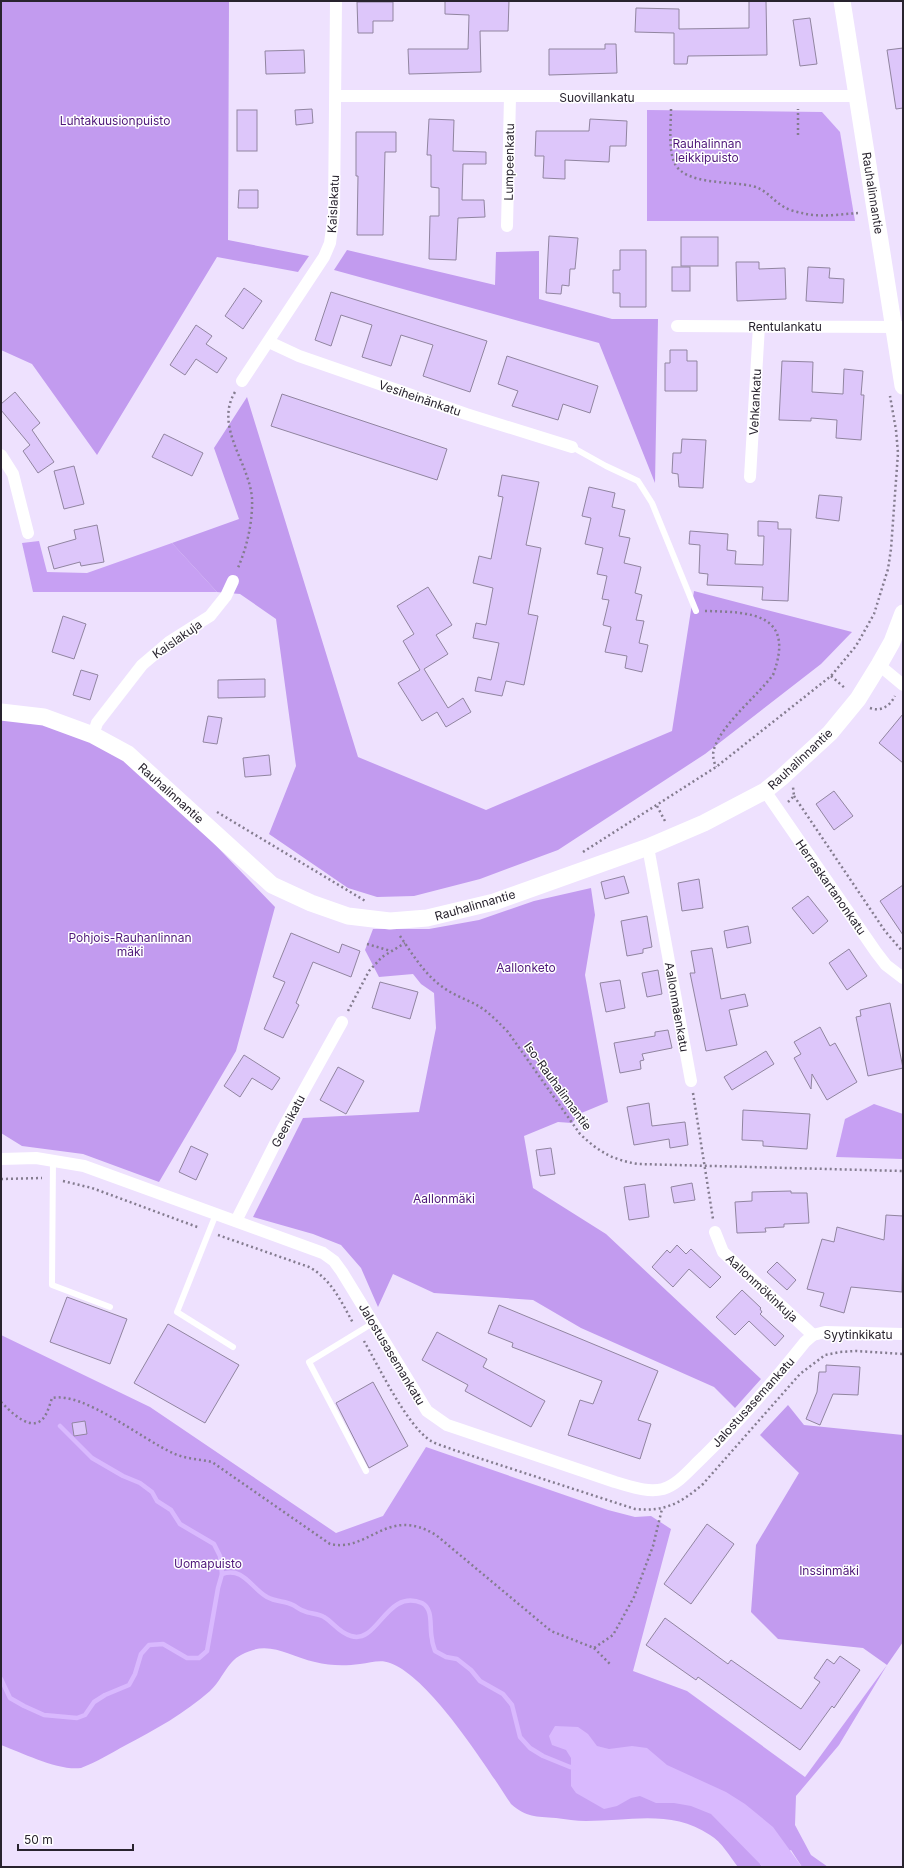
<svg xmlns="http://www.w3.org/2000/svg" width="904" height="1868" font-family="Inter,sans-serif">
	<rect width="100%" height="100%" fill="#eee1fe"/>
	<g fill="#c7a0f3">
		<polygon points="647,110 822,112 840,132 855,221 647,221"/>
		<polygon points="39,541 47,572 87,573 172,543 217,592 33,592 22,543"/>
		<polygon points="874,1104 903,1114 903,1159 836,1157 845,1119"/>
		<path d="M 1,1335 L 150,1407 L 336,1533 L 383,1516 L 426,1447 L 608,1510 L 635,1517 L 651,1516 L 671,1529 L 633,1671 L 687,1691 L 805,1777 L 887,1665 L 839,1745 L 796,1796 L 795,1825 L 811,1855 L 828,1867 L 802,1867 L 791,1850 L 760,1864 L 763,1867 L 738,1867 C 730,1857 722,1842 710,1835 C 672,1809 629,1821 586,1821 C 576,1821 566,1819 556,1818 C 535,1816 527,1818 511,1804 C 487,1768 430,1677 390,1663 C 380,1659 371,1663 360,1664 C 346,1666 330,1666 315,1662 C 287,1656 269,1639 241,1655 C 227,1662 222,1680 210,1691 C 185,1713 155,1730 126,1745 C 111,1753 97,1762 81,1768 C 58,1771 23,1753 1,1745 Z"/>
	</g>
	<g fill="#c29bef">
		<polygon points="1,1 229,1 228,240 309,256 298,272 217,257 97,455 32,364 1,350"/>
		<polygon points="347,250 495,285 496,252 539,251 539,299 612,319 658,319 655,483 599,343 334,270"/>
		<polygon points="247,397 358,757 486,810 672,731 694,591 852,632 821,664 705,754 558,850 480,879 414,896 377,897 348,888 269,834 296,766 276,619 240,594 217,592 172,543 239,519 214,448"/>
		<polygon points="1,712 44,717 128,754 275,907 236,1051 159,1182 83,1154 22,1146 1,1133"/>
		<polygon points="591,888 595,915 585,975 608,1102 579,1114 572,1123 558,1122 524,1136 533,1188 606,1234 761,1379 735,1408 714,1387 581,1328 533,1300 434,1293 393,1274 378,1307 361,1268 341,1245 313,1234 253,1217 303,1118 419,1112 436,1028 434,993 421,984 413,974 379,977 365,950 373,929 429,929 479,920 534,901"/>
		<polygon points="788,1405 804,1425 903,1435 903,1642 887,1665 863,1648 778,1639 751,1612 756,1545 799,1473 760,1435"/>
	</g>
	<polygon fill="#d9b9fe" points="555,1726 578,1727 588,1734 597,1746 609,1749 632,1746 647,1748 667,1765 726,1792 745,1804 773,1827 802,1867 763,1867 711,1814 691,1806 674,1803 656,1803 640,1796 631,1798 617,1806 604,1809 576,1793 571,1786 571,1758 566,1750 552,1745 549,1736"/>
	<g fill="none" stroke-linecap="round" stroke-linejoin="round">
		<g stroke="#d9b9fe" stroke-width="4.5">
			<polyline points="60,1426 92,1458 123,1476 140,1483 152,1492 157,1501 171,1510 180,1524 214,1544 220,1556 222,1574"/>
			<path d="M 1,1679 L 10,1698 L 24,1706 L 44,1715 L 77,1718 L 85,1715 L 94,1702 L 105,1695 L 129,1685 L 135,1674 L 141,1654 L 149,1645 L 163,1644 L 187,1658 L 199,1658 L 207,1651 L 218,1588 L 222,1574 C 244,1567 250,1587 267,1597 C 276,1602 285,1601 293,1605 C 297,1607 300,1610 304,1611 C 310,1614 318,1613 324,1617 C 334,1623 339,1633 351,1636 C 378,1645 386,1588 422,1603 C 434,1609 429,1628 432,1639 C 432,1643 434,1647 435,1651 L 446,1657 L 457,1659 L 471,1670 L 480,1681 L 503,1694 L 512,1705 L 520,1737 L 530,1748 L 543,1756 L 570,1767 L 576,1768"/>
		</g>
	</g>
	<g fill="#ddc6fa" stroke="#9185a0">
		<polygon points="445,1 509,1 508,31 480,31 481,72 409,74 408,49 468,49 469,15 445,14"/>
		<polygon points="749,1 766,1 767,55 688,56 687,64 674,64 674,33 635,32 636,8 679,9 679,29 749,28"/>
		<polygon points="357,2 393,2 393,21 373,21 373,33 358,33"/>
		<polygon points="810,18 817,64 800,66 793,20"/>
		<polygon points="605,44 616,44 617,73 549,75 549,49 605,49"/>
		<polygon points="903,48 903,108 896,109 887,50"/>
		<polygon points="304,50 305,73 266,74 265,51"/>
		<polygon points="312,109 313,123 296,125 295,110"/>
		<rect x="237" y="110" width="20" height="41"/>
		<polygon points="429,119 454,120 453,151 486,152 486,164 463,164 462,200 484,200 485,217 458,218 456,260 429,259 430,216 439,216 439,188 431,187 431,155 427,155"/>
		<polygon points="590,119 627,121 626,146 610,146 609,162 565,160 565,179 543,178 544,156 535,156 536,131 589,131"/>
		<polygon points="356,132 396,132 396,152 385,152 383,235 357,235 358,176 356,176"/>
		<polygon points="239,190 258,190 258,208 238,208"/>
		<polygon points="549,236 578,238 575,269 570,269 569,286 562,285 561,294 546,293"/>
		<rect x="681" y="237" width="37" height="29"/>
		<polygon points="620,250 646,250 646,307 620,307 620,293 613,293 613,270 620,270"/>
		<polygon points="736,262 759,262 759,269 785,268 786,299 737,301"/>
		<rect x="672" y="267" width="18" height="24"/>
		<polygon points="808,267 830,268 829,278 844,279 843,303 806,301"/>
		<polygon points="244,288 262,301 243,329 225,316"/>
		<polygon points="331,292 487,341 470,392 423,376 433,345 401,335 391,366 362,357 372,325 341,315 331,346 315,340"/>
		<polygon points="196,325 212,336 206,344 227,358 217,373 196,359 185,375 170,365"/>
		<polygon points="670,350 687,350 687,361 697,361 697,391 665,391 665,363 670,363"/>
		<polygon points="507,356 598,386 590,413 563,404 558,420 512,406 518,391 498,384"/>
		<polygon points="782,361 813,362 812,392 843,394 844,369 863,371 861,395 864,395 861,440 836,438 837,420 811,418 811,421 779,420"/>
		<polygon points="15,392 40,423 32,430 54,462 38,473 23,451 30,445 1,410 1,404"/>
		<polygon points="282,394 447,449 437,480 271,426"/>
		<polygon points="164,434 203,453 192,476 152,457"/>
		<polygon points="682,439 706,440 703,488 679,487 678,474 672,473 673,453 681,453"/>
		<polygon points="74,466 84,504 64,509 54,471"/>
		<polygon points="502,475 539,482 526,545 541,548 528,614 538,616 524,685 506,681 502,696 475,691 478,677 491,680 499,643 473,638 476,623 486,625 493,588 473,583 479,556 491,559 503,497 498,496"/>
		<polygon points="589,487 615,493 612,507 625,510 619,536 630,538 624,563 641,567 635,593 642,595 636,620 644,621 639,643 648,645 642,672 625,668 627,656 605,652 611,627 603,625 609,600 602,599 607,576 597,574 603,548 585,544 591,518 582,516"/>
		<polygon points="819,495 842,497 839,521 816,518"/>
		<polygon points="758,521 778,522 778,529 791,529 788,601 762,600 763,587 707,585 708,574 699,573 700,545 689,544 690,531 728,534 727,550 736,551 735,564 763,565 764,536 758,536"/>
		<polygon points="97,525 104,562 81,566 80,562 54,569 48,547 76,539 74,530"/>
		<polygon points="428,587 452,625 436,635 448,654 424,669 448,708 463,698 471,712 446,727 437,712 422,721 398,683 420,670 403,641 414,634 397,606"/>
		<polygon points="63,616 86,624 74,659 52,652"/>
		<polygon points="81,670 98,675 90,700 73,695"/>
		<polygon points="265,679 265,697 218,698 218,680"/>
		<polygon points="903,714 903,763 879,743"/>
		<polygon points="208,716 222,718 217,744 203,742"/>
		<polygon points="269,755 271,775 245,777 243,758"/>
		<polygon points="834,791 853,816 834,830 816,804"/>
		<polygon points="624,876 629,893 605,899 601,882"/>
		<polygon points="699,879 703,908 682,911 678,883"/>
		<polygon points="903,885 903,935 880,901"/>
		<polygon points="808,896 828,921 813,934 792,908"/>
		<polygon points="647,916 652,947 643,949 643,953 627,956 621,921"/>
		<polygon points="748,926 751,943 727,948 724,931"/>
		<polygon points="291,933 339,953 342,944 360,951 351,977 313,962 296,1003 299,1005 283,1038 264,1029 285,982 273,977"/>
		<polygon points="712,948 721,999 745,994 748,1006 729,1010 737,1045 706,1051 690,973 695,973 691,951"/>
		<polygon points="849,949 867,976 847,990 829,963"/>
		<polygon points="658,970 662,994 647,997 642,973"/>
		<polygon points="620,980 625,1008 606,1012 600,983"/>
		<polygon points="380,982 418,992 410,1019 372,1008"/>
		<polygon points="890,1003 903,1068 868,1076 856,1017 861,1016 860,1010"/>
		<polygon points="820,1027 830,1046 835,1043 857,1082 827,1100 812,1074 811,1089 794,1058 801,1054 794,1042"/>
		<polygon points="668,1030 672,1048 642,1054 644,1060 640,1061 641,1069 620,1073 614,1043 655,1036 655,1032"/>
		<polygon points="766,1051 774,1064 732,1090 724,1077"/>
		<polygon points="244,1055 280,1078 272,1090 252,1078 240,1097 224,1086"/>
		<polygon points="338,1067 364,1081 346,1114 320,1100"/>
		<polygon points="649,1103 652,1126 685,1122 688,1145 670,1148 669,1139 634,1145 627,1107"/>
		<polygon points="743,1110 810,1114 807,1149 763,1146 763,1141 742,1140"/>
		<polygon points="191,1146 208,1154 196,1180 179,1172"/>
		<polygon points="551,1148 555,1174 540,1176 536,1150"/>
		<polygon points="692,1183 695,1200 674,1203 671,1187"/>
		<polygon points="645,1184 649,1217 629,1220 624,1187"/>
		<polygon points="791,1191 791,1193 807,1193 809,1223 784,1224 784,1227 765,1228 766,1232 737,1233 735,1202 752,1201 752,1192"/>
		<polygon points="886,1215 903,1216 902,1292 851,1287 844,1313 820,1306 824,1293 807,1289 822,1239 834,1242 837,1227 884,1240"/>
		<polygon points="677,1245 686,1254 691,1249 721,1277 710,1288 689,1269 673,1287 652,1267 667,1250 670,1253"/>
		<polygon points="777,1262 796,1280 787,1290 767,1272"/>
		<polygon points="742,1290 761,1308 760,1309 762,1312 760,1314 784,1336 775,1346 749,1321 735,1335 716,1317"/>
		<polygon points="67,1297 127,1319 110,1364 50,1342"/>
		<polygon points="499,1305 658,1371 638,1420 651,1424 640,1459 568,1435 580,1400 593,1404 602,1381 512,1347 513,1343 488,1333"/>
		<polygon points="168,1324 239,1365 205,1423 134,1383"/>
		<polygon points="437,1332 487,1359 483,1367 545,1401 531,1427 465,1391 468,1385 422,1360"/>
		<polygon points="826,1365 860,1367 858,1395 833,1394 820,1425 806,1419 817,1392 819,1372 826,1372"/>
		<polygon points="373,1382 408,1446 369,1468 336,1403"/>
		<polygon points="85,1421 87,1434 74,1436 72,1423"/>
		<polygon points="707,1524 734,1544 691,1604 664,1584"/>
		<polygon points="665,1618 728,1664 731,1660 801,1709 820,1682 814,1678 827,1659 834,1664 840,1656 860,1670 834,1708 832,1706 800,1750 698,1677 696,1680 646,1645"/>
	</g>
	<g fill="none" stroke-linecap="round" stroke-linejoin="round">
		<g stroke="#847c8f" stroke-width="2.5" stroke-dasharray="2 3" stroke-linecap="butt">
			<path d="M 671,109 C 671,124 668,151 675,164 C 686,185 731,181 752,186 C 766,189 772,200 784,207 C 789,210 796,212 802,213 C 820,218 841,214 859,213"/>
			<polyline points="798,135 798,109"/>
			<path d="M 235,392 C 214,427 249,462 252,498 C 253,521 247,548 237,570"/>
			<path d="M 705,611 C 751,612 796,613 773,675 C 756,697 722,724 714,749 C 712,755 714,762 716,767"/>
			<polyline points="831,676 846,689"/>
			<path d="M 870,708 C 881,712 890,706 895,696"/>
			<polyline points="794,796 885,931 903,952"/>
			<polyline points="788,802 794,796 793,787"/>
			<polyline points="657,806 666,823"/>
			<polyline points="217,812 367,902"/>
			<polyline points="583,852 716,767 831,676 856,646 874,614 888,569 891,549 898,453 896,430 890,396"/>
			<path d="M 400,936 C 413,955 425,975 444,988 C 455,996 469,1000 480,1007 C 491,1014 499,1023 508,1032 L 580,1134 C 599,1152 613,1160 638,1164 L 903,1171"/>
			<polyline points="367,944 391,951"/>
			<polyline points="348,1011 369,971 382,957 405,943"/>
			<polyline points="693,1093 713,1219"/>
			<polyline points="1,1179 42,1178"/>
			<polyline points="63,1181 92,1188 200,1228"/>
			<path d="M 218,1235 L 309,1267 C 331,1279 341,1301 353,1323"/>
			<path d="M 364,1341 C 379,1367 407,1426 431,1441 C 438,1445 447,1447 454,1450 L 635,1509 C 665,1512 681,1503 703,1484 L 800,1374 L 825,1355 L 840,1352 L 856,1351 L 903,1354"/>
			<path d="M 1,1402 C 11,1412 33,1435 45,1416 C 48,1411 50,1404 52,1398 C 83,1391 143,1440 173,1453 C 185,1459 199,1459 212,1462 L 330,1544 C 369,1553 387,1505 436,1535 L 551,1631 L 594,1648 L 613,1635 L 634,1597 L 653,1546 L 662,1509"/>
			<polyline points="594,1648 610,1664"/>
		</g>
		<g stroke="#fff" stroke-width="6">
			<polyline points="572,447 606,466 638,481 652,503 696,611"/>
			<polyline points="53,1159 52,1285 110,1307"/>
			<polyline points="216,1214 177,1312 233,1347"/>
			<polyline points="366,1471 309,1362 373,1323"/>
		</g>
		<g stroke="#fff" stroke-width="12">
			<polyline points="336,96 858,96"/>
			<polyline points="507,226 510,97"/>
			<polyline points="677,326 903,327"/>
			<polyline points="269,342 299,356 466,414 572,447"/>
			<polyline points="242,381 324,257 330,243 334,213 336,1"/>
			<polyline points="1,455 13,474 28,533"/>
			<polyline points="750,477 759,326"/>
			<polyline points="879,665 903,685"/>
			<polyline points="93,735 97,723 142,665 169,642 210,616 226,596 233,581"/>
			<polyline points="765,791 876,952 886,965 903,978"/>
			<polyline points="648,847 691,1081"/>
			<path d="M 1,1159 L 36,1158 L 84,1166 L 323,1253 L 334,1261 L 342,1272 L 427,1411 L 447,1425 L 459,1429 L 615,1482 C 630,1486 647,1493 663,1489 C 679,1484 691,1468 703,1457 C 740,1421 773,1382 805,1342 L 813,1335 L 825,1332 L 903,1334"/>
			<polyline points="236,1221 282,1130 342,1022"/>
			<polyline points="715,1232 723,1252 813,1335"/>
		</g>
		<g stroke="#fff" stroke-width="17">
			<polyline points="842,1 903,386"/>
			<polyline points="1,712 44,717 93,735 128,754 272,885 311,903 348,916 390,921 427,918 494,902 648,847 704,823 765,791 781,778 830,733 858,699 879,665 892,642 903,613"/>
		</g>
	</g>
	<g text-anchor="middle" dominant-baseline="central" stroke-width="3" stroke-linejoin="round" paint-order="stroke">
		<g font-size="12" fill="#28232e" stroke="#fff">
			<text x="597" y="97">Suovillankatu</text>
			<text transform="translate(509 162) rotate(-89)">Lumpeenkatu</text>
			<text transform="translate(873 193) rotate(81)">Rauhalinnantie</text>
			<text transform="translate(333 204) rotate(-87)">Kaislakatu</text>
			<text x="785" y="326">Rentulankatu</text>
			<text transform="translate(420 398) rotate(19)">Vesiheinänkatu</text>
			<text transform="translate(755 402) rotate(-87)">Vehkankatu</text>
			<text transform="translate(177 639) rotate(-35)">Kaislakuja</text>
			<text transform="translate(800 759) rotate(-43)">Rauhalinnantie</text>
			<text transform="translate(171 793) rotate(42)">Rauhalinnantie</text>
			<text transform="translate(831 887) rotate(55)">Herraskartanonkatu</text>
			<text transform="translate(475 905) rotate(-16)">Rauhalinnantie</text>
			<text transform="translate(677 1007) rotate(80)">Aallonmäenkatu</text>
			<text transform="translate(558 1086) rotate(54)">Iso-Rauhalinnantie</text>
			<text transform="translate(288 1121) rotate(-62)">Geenikatu</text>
			<text transform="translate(762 1288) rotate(43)">Aallonmökinkuja</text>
			<text x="858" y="1334">Syytinkikatu</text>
			<text transform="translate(392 1354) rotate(59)">Jalostusasemankatu</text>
			<text transform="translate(753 1402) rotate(-48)">Jalostusasemankatu</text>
		</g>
		<g font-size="12" fill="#4e1779" stroke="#fff">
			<text x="115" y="120">Luhtakuusionpuisto</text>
			<text x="707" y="143">Rauhalinnan<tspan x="707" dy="14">leikkipuisto</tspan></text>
			<text x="130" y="937">Pohjois-Rauhanlinnan<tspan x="130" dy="14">mäki</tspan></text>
			<text x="526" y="967">Aallonketo</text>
			<text x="444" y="1198">Aallonmäki</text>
			<text x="208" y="1563">Uomapuisto</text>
			<text x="829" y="1570">Inssinmäki</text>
		</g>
	</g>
	<rect width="904" height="1868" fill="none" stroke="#28232e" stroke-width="4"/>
	<path d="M18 1844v6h115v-6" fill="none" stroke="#28232e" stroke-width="2"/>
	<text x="24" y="1844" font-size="12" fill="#28232e" stroke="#ffffff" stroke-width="3" paint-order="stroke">50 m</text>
</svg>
